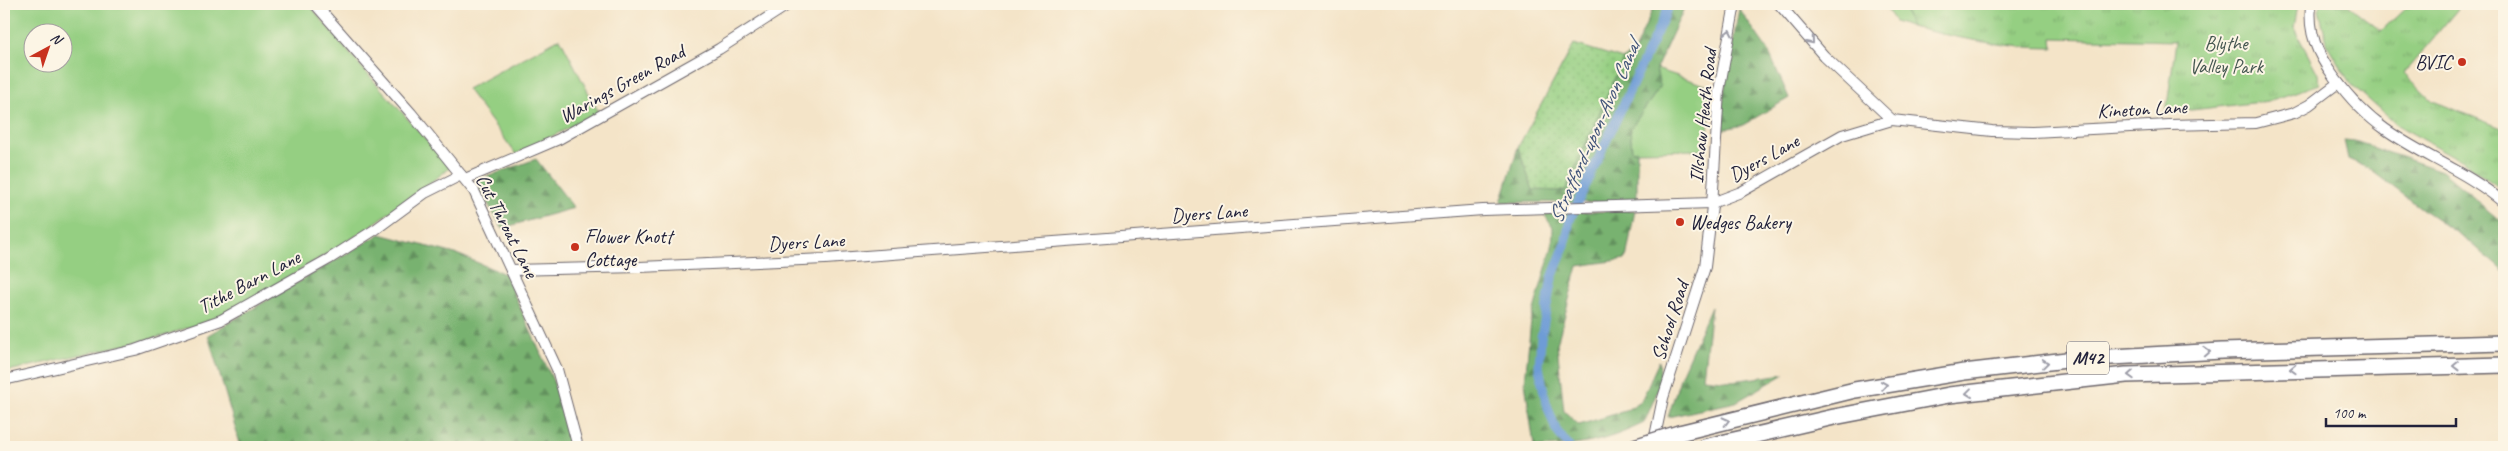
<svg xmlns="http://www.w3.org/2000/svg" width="2508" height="451" font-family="Caveat,sans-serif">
	<defs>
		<pattern id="forest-firs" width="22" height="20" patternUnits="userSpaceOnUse" patternTransform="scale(1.25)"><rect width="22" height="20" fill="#78b270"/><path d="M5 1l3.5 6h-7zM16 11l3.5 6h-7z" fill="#62905d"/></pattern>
		<pattern id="park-tufts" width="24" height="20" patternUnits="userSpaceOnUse" patternTransform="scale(1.25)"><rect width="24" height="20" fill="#95cf82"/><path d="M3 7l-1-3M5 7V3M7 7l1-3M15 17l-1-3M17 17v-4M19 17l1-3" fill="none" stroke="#80b171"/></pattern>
		<pattern id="garden-dots" width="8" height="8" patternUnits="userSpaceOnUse" patternTransform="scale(1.25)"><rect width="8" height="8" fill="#95cf82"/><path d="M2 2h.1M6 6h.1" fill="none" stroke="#80b171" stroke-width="1.8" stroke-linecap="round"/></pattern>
	</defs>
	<rect width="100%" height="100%" fill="#fcf5e5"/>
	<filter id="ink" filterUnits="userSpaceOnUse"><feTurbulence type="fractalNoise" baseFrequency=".02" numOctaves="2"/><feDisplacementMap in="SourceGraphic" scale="10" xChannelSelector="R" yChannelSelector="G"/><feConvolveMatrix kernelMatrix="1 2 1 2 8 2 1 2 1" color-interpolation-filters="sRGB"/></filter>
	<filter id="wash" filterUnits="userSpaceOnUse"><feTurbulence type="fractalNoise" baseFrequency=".0096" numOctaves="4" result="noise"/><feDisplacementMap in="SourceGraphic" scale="20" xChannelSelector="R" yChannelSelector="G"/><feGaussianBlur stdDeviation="1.12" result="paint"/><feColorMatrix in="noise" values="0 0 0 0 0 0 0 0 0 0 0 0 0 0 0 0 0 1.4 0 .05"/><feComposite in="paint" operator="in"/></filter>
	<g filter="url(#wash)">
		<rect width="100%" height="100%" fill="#f4e4c8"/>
		<g fill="#95cf82" stroke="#5c785e" fill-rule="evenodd">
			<path d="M 4,4 L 309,4 C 353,61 404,112 450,168 L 364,231 L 286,279 L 217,318 L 163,336 L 4,372 ZM 32,32 L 62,32 L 62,62 L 32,62 Z"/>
			<polygon points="1883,4 1907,4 1906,12 1911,27 1895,21"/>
			<polygon points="560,38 599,113 516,154 467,89"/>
			<polygon points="1656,69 1711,87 1707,150 1632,151 1630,129 1660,87"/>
		</g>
		<g fill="url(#forest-firs)" stroke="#4d6a56">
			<polygon points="1655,4 1686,4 1656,69 1660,87 1630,129 1632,151 1637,150 1637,203 1501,202 1518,147 1533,190 1565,191 1623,59 1635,49"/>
			<polygon points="1739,9 1768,50 1789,98 1743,125 1720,130 1724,92"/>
			<polygon points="2344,140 2355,141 2442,171 2504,223 2504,272 2469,241 2425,211 2368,168 2348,159"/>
			<polygon points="536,159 574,208 502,228 475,181"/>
			<path d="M 1635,210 L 1626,259 L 1578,266 L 1557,344 L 1564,411 L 1579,425 L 1625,411 L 1641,401 L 1659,361 L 1661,383 L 1644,423 C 1603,443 1576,447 1531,447 L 1534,446 L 1525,382 L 1531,320 L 1552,247 L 1553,228 L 1544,214 Z"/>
			<polygon points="380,234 459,255 505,274 554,383 571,447 241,447 208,335"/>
			<polygon points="1711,307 1703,378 1731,381 1785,374 1736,402 1668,417 1681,375"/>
		</g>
		<g fill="url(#park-tufts)" stroke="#5c785e">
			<path d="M 1907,4 L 2298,4 L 2294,28 L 2318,74 L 2319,84 L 2269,101 L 2166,113 L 2176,41 L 2052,38 L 2053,48 C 2004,48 1959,38 1911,27 L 1906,12 Z"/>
			<polygon points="2321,4 2347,4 2381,31 2410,4 2462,4 2404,73 2433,101 2504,129 2504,191 2464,162 2397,125 2350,83 2328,46 2319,10"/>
		</g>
		<polygon fill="url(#garden-dots)" stroke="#5c785e" points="1574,44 1623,59 1565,191 1533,190 1518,147"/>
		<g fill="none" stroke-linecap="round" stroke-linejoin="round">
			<polyline stroke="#6e9cd6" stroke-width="9" points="1569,447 1556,430 1546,402 1539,367 1541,338 1552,278 1565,245 1570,219 1670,4"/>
		</g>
	</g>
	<g filter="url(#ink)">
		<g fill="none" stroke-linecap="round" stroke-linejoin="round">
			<defs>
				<g id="minor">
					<polyline points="315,4 411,113 474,191 557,369 578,447"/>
					<polyline points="1779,4 1824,56 1892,120 1992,131 2033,132 2169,125 2256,123 2294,113 2309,105 2338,83"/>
					<path d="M 2311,4 C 2308,33 2317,54 2334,77 C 2348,96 2365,115 2385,129 C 2423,156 2468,172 2504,203"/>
					<polyline points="465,179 559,139 719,49 789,4"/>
					<polyline points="511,270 640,267 825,259 1483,210 1712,203 1741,192 1842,135 1892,120"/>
					<polyline points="4,380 135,350 221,320 329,259 376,229 425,193 461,175"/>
					<polyline points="1653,446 1663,398 1705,267 1712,206 1719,91 1735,4"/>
				</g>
				<g id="highway">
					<polyline points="1679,433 1855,390 1964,372 2075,359 2222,351 2504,343"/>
					<polyline points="1704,447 1834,417 1949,395 2126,375 2504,365"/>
				</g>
			</defs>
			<use href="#minor" stroke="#6c666c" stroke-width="12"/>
			<use href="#highway" stroke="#6c666c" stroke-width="18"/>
			<use href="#minor" stroke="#fff" stroke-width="10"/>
			<use href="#highway" stroke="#fff" stroke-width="15"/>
			<defs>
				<polyline id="highway-bridge" points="1634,447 1679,433"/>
			</defs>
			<use href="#highway-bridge" stroke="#6c666c" stroke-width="18" stroke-linecap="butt"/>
			<use href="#highway-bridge" stroke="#fff" stroke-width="15"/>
		</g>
		<defs><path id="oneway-chevron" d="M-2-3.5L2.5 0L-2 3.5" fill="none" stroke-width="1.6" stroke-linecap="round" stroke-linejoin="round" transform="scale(1.25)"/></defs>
		<g stroke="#9c9ca7">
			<use href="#oneway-chevron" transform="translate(1729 33) rotate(-79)"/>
			<use href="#oneway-chevron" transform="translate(1811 41) rotate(50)"/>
			<use href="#oneway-chevron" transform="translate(2207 352) rotate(-3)"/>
			<use href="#oneway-chevron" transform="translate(2045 363) rotate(-7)"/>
			<use href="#oneway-chevron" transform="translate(2456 366) rotate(179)"/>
			<use href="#oneway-chevron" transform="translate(2293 369) rotate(178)"/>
			<use href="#oneway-chevron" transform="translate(2131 375) rotate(177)"/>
			<use href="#oneway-chevron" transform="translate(1884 385) rotate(-9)"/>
			<use href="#oneway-chevron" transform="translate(1969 393) rotate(173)"/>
			<use href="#oneway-chevron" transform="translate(1726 421) rotate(-14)"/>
		</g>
	</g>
	<g fill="#c8321e" stroke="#fcf5e5" stroke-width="2">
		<circle cx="2462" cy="62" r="5"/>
		<circle cx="1680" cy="222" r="5"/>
		<circle cx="575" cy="247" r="5"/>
	</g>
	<g text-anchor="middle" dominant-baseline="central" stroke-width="4" stroke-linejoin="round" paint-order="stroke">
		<rect fill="#fcf5e5" stroke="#63616e" stroke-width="1" x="2067" y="341.5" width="42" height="33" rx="4"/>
		<g font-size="19" font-weight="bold" fill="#22223b">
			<text x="2088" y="358">M42</text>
		</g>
		<g font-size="20" fill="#445650" stroke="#fcf5e5">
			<text x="2226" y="43">Blythe<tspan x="2226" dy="23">Valley Park</tspan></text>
		</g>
		<g font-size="20" fill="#22223b" stroke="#fcf5e5" text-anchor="start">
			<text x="2452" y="62" text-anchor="end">BVIC</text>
			<text x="1690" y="222">Wedges Bakery</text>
			<text x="585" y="236">Flower Knott<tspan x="585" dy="23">Cottage</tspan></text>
		</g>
		<g font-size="20" fill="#22223b" stroke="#fcf5e5">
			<text transform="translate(622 84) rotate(-29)">Warings Green Road</text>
			<text transform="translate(2142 109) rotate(-3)">Kineton Lane</text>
			<text transform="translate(1703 116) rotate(-84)">Illshaw Heath Road</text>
			<text transform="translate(1764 158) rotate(-29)">Dyers Lane</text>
			<text transform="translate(1209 213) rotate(-4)">Dyers Lane</text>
			<text transform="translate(507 226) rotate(63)">Cut Throat Lane</text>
			<text transform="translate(806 242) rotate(-3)">Dyers Lane</text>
			<text transform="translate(249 282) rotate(-28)">Tithe Barn Lane</text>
			<text transform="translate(1670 321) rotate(-72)">School Road</text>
		</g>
		<g font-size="21" font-style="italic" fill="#405379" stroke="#fcf5e5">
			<text transform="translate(1594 132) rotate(-66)">Stratford-upon-Avon Canal</text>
		</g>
	</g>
	<rect width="2508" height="451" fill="none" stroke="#fcf5e5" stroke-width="20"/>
	<g transform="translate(48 48) rotate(40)"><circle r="24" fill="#fcf5e5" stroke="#a5a1a1"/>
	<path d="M0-4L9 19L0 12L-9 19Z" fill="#c8321e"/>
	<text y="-8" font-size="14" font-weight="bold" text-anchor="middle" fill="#22223b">N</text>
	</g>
	<path d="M2326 418v8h130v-8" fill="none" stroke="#22223b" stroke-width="2.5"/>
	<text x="2333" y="418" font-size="15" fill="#22223b" stroke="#fcf5e5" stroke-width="4" paint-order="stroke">100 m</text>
</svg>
